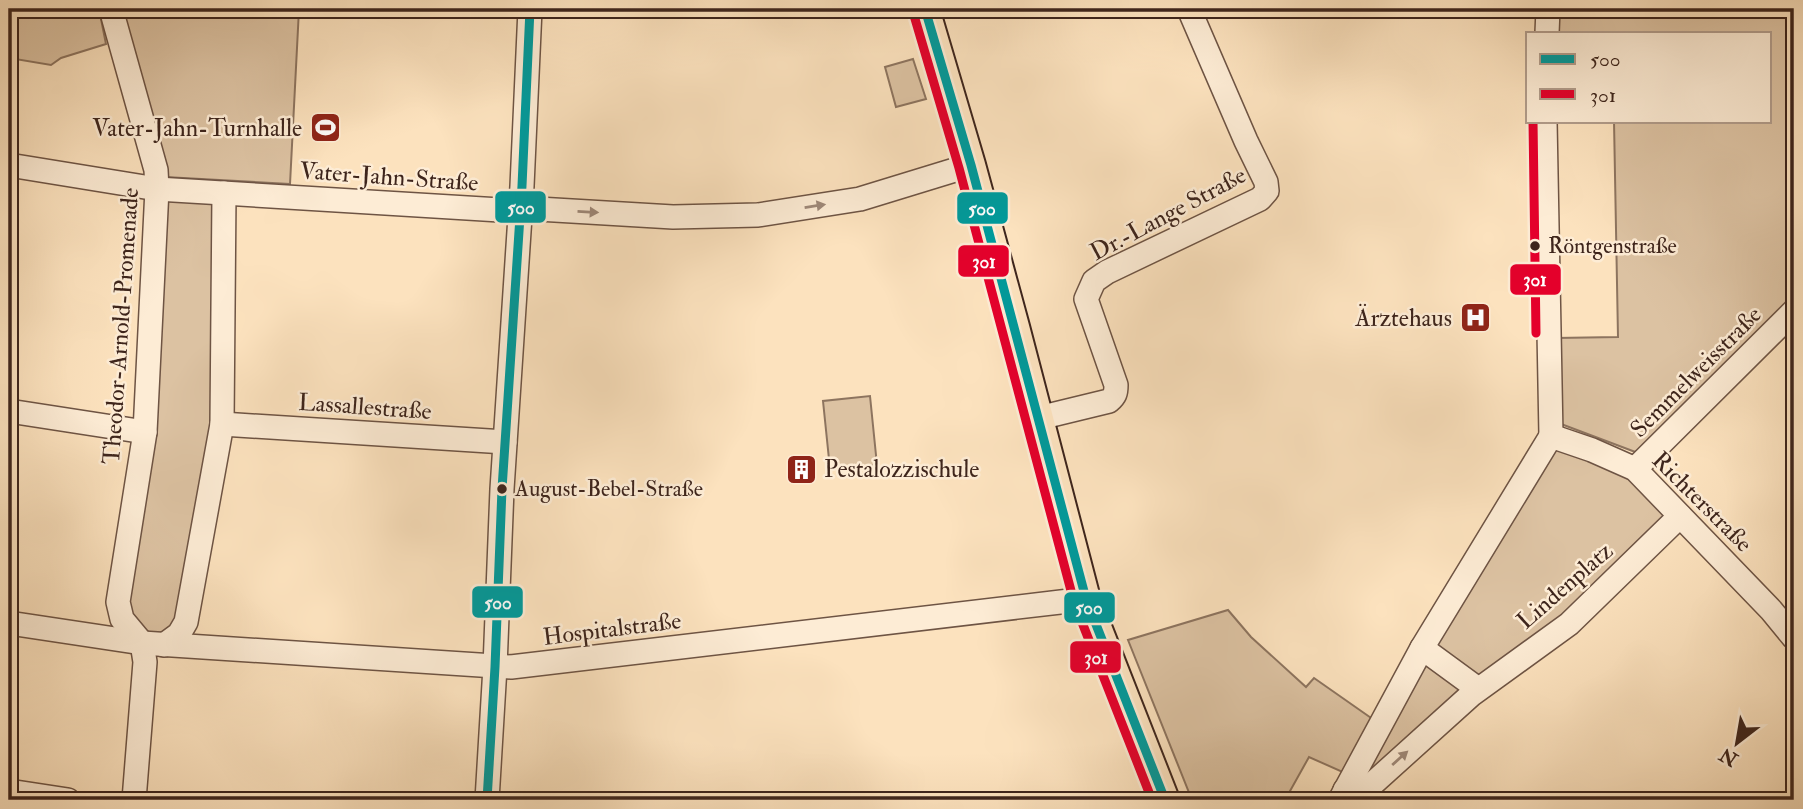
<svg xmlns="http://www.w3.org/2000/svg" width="1803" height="809" font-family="'IM FELL Double Pica',serif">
	<rect width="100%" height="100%" fill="#fce2be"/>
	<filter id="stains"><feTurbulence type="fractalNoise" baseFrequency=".00286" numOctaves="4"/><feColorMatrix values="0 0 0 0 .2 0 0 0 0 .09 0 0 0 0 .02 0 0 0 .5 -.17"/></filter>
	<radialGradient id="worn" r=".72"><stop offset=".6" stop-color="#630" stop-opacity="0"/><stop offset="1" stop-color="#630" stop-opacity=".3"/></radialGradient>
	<g fill="#dcc2a2" stroke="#8d745f" stroke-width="2">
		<polygon points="9,9 99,9 106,44 61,58 51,65 9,58"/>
		<polygon points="120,9 299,9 290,184 165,177"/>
		<polygon points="1556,9 1794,9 1794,300 1638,453 1561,424 1556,338 1618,337 1614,121 1770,121 1770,33 1555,33"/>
		<polygon points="913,59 926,99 896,107 885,67"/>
		<polygon points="162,194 220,196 218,426 176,631 143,640 125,617"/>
		<polygon points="870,396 877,465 830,469 823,401"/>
		<polygon points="1554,447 1625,470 1666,514 1564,616 1481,685 1431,648"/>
		<polygon points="1228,610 1251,637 1306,687 1314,678 1374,720 1347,774 1309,757 1285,800 1192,800 1128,640"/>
		<polygon points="1426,658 1470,690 1357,785"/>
	</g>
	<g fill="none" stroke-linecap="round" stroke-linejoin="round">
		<defs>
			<g id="minor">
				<polyline points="111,9 156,170 157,189 145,432 118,602 122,619 142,643 145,662 134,800"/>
				<polyline points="1547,33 1548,9"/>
				<polyline points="1545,121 1551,436"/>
				<polyline points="9,165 157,189 500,210 538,209 673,217 758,215 860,199 971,165"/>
				<polyline points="9,411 145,432"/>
				<path d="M 1039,418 L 1109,401 C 1115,396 1116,393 1116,385 L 1086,299 L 1094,281 L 1107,272 L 1260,199 L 1267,191 L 1266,182 L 1246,141 L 1189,9"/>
				<polyline points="222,424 505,442"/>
				<polyline points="1551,436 1592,450 1635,469 1771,610 1794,638"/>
				<polyline points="1635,469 1794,311"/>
				<polyline points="9,623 142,643 511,667 1086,599"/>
				<polyline points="164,645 179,634 186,622 222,424 224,193"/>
				<polyline points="1422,648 1478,689"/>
				<polyline points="1345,790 1356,793 1369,787 1471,695 1569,624 1680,516"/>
				<polyline points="9,791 68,800"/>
				<polyline points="487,800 495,667 502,489 522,186 530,9"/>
				<polyline points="1340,800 1422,648 1551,436"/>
			</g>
			<polyline id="major" points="925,9 971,165 1015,327 1086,599 1165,800"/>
		</defs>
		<use href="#minor" stroke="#6e5444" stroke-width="26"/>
		<use href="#major" stroke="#3e251c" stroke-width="32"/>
		<use href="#minor" stroke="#fdecd5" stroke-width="23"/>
		<use href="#major" stroke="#fce2be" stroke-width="28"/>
		<defs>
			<g id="bus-1">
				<polyline points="925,9 971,165 1086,599 1165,800"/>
				<polyline points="487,800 495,667 502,489 522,186 530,9"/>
			</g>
			<g id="bus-2">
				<polyline points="913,12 959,168 1074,602 1152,800"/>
				<polyline points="1533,121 1536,333"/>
			</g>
		</defs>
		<use href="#bus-1" stroke="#fdecd5" stroke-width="14"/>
		<use href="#bus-2" stroke="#fdecd5" stroke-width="14"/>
		<use href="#bus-1" stroke="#009a9b" stroke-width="9"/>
		<use href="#bus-2" stroke="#e4002b" stroke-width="9"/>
	</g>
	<defs><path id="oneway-solid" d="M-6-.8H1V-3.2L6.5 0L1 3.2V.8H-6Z" transform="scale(1.75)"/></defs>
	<g fill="#9e8878">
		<use href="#oneway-solid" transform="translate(815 206) rotate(-9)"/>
		<use href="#oneway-solid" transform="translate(588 212) rotate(3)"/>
		<use href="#oneway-solid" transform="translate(1400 758) rotate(-42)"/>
	</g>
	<defs>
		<symbol id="stadium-square" viewBox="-11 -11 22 22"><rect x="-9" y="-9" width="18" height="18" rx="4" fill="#8f2418" stroke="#fdecd5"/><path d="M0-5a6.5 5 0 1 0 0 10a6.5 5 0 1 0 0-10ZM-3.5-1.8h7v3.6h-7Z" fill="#fff"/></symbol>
		<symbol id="hospital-square" viewBox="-11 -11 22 22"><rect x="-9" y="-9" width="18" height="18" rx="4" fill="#8f2418" stroke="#fdecd5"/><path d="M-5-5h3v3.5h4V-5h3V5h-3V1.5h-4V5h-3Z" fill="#fff"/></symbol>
		<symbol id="building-square" viewBox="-11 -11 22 22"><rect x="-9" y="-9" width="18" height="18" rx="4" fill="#8f2418" stroke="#fdecd5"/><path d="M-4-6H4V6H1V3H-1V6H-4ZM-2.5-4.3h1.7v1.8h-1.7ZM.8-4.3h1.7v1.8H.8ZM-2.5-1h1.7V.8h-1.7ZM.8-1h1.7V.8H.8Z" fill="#fff"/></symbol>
	</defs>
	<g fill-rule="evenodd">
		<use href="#stadium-square" x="308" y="110" width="35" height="35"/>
		<use href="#hospital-square" x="1458" y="300" width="35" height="35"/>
		<use href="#building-square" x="784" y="452" width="35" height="35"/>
	</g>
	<g fill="#3e251c" stroke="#fdecd5" stroke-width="2.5">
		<circle cx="1535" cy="246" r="6"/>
		<circle cx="502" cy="489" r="6"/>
	</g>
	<g text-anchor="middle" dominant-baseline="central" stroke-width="5" stroke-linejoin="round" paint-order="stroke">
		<g font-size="22" fill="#3e251c" stroke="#fdecd5" text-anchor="start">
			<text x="1548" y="246">Röntgenstraße</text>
			<text x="515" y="489">August-Bebel-Straße</text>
		</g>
		<g font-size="24" fill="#3e251c" stroke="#fdecd5" text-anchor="end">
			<text x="302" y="128">Vater-Jahn-Turnhalle</text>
			<text x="1452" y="318">Ärztehaus</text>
			<text x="824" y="469" text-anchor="start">Pestalozzischule</text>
		</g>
		<g font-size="24" fill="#3e251c" stroke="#fdecd5">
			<text transform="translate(389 177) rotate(4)">Vater-Jahn-Straße</text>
			<text transform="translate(1168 214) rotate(-28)">Dr.-Lange Straße</text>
			<text transform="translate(121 326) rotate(-86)">Theodor-Arnold-Promenade</text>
			<text transform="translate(1696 372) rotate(-45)">Semmelweisstraße</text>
			<text transform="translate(365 407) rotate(4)">Lassallestraße</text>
			<text transform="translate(1702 502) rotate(45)">Richterstraße</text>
			<text transform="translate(1565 586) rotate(-41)">Lindenplatz</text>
			<text transform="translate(612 629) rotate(-7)">Hospitalstraße</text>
		</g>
	</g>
	<g stroke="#fdecd5" stroke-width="2.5">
		<rect x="494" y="190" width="53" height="34" rx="7" fill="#009a9b"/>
		<rect x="956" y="191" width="53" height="34" rx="7" fill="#009a9b"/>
		<rect x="957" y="244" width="53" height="34" rx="7" fill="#e4002b"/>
		<rect x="1509" y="263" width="53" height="33" rx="7" fill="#e4002b"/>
		<rect x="471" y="585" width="53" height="34" rx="7" fill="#009a9b"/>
		<rect x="1063" y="591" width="53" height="33" rx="7" fill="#009a9b"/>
		<rect x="1069" y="640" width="53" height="34" rx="7" fill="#e4002b"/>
	</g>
	<g font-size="19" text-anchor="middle" font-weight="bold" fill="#fff">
		<text x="521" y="214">500</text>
		<text x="982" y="215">500</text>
		<text x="984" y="268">301</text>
		<text x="1535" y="286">301</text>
		<text x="498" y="609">500</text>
		<text x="1089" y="614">500</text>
		<text x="1096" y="664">301</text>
	</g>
	<rect width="1803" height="809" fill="none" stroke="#fce2be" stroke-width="35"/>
	<rect x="10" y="10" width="1782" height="788" fill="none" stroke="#3e251c" stroke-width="3.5"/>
	<rect x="18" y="18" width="1768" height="774" fill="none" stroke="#3e251c" stroke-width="2"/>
	<rect x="1526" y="32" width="245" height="91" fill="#fdecd5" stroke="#b19c8b" stroke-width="2"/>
	<rect x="1540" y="54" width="35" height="10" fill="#009a9b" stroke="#b19c8b" stroke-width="2"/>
	<text x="1590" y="66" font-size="21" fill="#3e251c">500</text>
	<rect x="1540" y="89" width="35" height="10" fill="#e4002b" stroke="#b19c8b" stroke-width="2"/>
	<text x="1590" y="102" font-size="21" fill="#3e251c">301</text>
	<g transform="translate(1737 743) rotate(211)" stroke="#fdecd5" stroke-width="5" paint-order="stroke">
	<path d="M0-5L12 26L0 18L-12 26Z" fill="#3e251c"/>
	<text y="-10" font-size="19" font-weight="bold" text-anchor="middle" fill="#3e251c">N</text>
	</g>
	<rect width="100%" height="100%" filter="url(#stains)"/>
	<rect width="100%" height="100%" fill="url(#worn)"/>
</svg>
